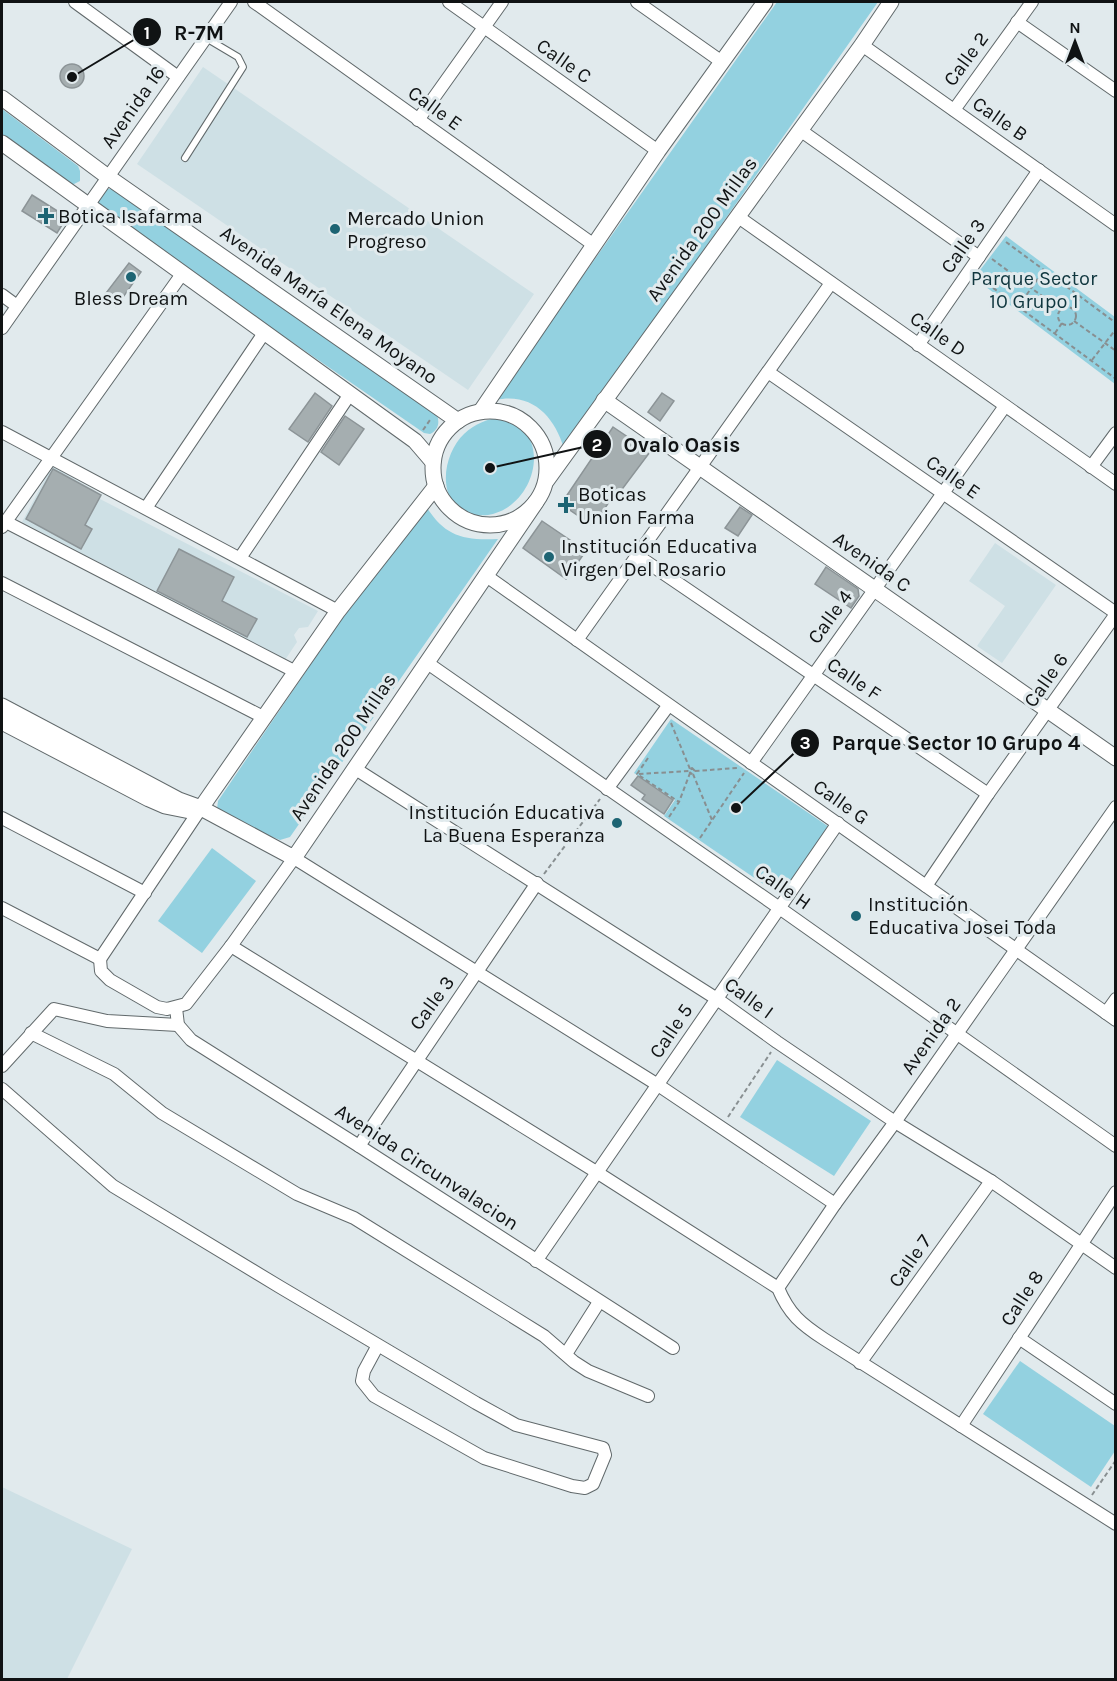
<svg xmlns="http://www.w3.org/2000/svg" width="1117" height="1681" font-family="Karla,sans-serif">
	<rect width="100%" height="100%" fill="#e1eaed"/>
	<g fill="#cee0e5">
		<polygon points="203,67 534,294 468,390 137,164"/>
		<polygon points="52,466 102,495 100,499 318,611 308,627 299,628 294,635 297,642 285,660 22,522"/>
		<polygon points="995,543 1056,585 1002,663 977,646 1005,606 969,581"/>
		<polygon points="2,1487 132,1549 67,1679 2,1679"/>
	</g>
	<g fill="#93d1e0">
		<path d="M 777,2 L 878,2 L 564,448 C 554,416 532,392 495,400 Z"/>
		<polygon points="2,109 78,166 80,171 80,181 70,186 2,137"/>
		<path d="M 107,189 L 112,189 L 437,415 C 440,423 438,430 430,434 L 424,433 L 98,208 L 97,198 Z"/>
		<polygon points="1006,236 1115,317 1115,384 974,278"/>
		<path d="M 501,417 C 555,430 537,507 488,515 C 478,516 466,515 458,508 C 437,489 446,451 464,434 C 474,424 488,419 501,417 Z"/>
		<path d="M 424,503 C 443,535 461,541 498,539 L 290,837 L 280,840 L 223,817 L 217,809 L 218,801 L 347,611 Z"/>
		<polygon points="671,719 829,827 781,896 664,816 675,800 634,773"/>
		<polygon points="212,848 256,881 202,953 158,921"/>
		<polygon points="777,1060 871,1121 834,1176 740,1117"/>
		<polygon points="1020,1361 1115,1426 1115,1451 1091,1487 983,1414"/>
	</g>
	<g fill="#a5aeb0" stroke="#8c9497" stroke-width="1.5">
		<circle cx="72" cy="76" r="12"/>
		<polygon points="32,195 67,217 57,233 22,211"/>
		<polygon points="129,263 141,272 116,307 103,297"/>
		<polygon points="315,393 332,406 308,442 289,429"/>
		<polygon points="662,393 674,401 660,421 648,412"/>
		<polygon points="345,416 364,429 339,465 321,452"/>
		<polygon points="613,427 650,452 620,492 617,490 593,526 561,504"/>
		<polygon points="53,469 101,495 85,525 92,529 81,549 26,519"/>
		<polygon points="740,507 752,515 738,536 725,528"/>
		<polygon points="542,521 586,551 566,579 523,548"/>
		<polygon points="179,549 234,577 222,601 257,619 247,637 157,591"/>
		<polygon points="826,567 858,589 859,596 851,608 815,584"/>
		<polygon points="638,776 673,800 664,814 642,799 645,795 631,785"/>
	</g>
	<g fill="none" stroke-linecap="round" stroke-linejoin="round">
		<defs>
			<polyline id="service" points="185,158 243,67 238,57 206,38"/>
			<g id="minor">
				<polyline points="75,2 178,77"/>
				<polyline points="254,2 594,245"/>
				<polyline points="449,2 658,151"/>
				<polyline points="637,2 722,62"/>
				<polyline points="1017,22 1116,91"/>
				<polyline points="862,45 1116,225"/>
				<polyline points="954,110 1032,2"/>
				<polyline points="418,120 502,2"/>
				<polyline points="800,130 979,257"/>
				<polyline points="737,216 1116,484"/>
				<polyline points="2,295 17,306"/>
				<polyline points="2,328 231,2"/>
				<polyline points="918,345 1039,170"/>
				<polyline points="768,372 1116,613"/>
				<polyline points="2,432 338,611"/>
				<polyline points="1091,467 1116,433"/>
				<polyline points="146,508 264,333"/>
				<polyline points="6,522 296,672"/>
				<polyline points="2,527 182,274"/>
				<polyline points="638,556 988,794"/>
				<polyline points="240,558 350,394"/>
				<polyline points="485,575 1116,1020"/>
				<polyline points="2,583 265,718"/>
				<polyline points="577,640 831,283"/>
				<polyline points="426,662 778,907 1116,1146"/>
				<polyline points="751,763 1005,406"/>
				<polyline points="354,768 717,999 777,1042 895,1122 991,1181 1116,1268"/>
				<polyline points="607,789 668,706"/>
				<polyline points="2,818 145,893"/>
				<polyline points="926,886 988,794 1116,614"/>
				<polyline points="2,908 100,959"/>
				<path d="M 231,946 L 598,1173 L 778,1288 C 789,1314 801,1324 824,1339 L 1116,1524"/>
				<polyline points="100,959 101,971 110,980 157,1007 167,1009 186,1004 231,946 294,858 658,1085 835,1204"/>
				<polyline points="100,959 201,808"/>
				<polyline points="176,1008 178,1025 191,1040 359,1146 673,1348"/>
				<polyline points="1106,1013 1116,999"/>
				<polyline points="31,1033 114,1074 162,1113 297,1194 354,1218 544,1336 574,1362 588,1371 648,1396"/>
				<polyline points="2,1066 54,1009 107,1021 178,1025"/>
				<polyline points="2,1089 113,1186 280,1287 476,1403 516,1425 603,1448 605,1455 593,1484 585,1488 572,1486 484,1458 374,1396 362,1381 364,1371 378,1345"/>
				<polyline points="359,1146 537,883"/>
				<polyline points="536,1261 838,823"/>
				<polyline points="778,1288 835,1204 895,1122 1116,807"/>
				<polyline points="1019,1338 1116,1404"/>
				<polyline points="566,1354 599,1302"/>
				<polyline points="860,1363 991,1181"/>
				<polyline points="961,1426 1116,1192"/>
			</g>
			<g id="tertiary">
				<polyline points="2,98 108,177 458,421"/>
				<polyline points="2,143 415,441 433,462"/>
				<polyline points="604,400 1116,758"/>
				<circle cx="490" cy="468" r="57"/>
				<polyline points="481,411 658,151 765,2"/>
				<polyline points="547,480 862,45 891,2"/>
				<polyline points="2,706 179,800 201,808 294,858 536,502"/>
				<polyline points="2,722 149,799 165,806 190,811"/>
				<polyline points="201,808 338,611 436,486"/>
			</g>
		</defs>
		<use href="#service" stroke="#61696b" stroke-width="8"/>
		<use href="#minor" stroke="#61696b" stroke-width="14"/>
		<use href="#tertiary" stroke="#61696b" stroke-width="17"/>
		<g stroke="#888f91" stroke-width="2" stroke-dasharray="4.5 3" stroke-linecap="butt">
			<polyline points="1006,242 1116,323"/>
			<polyline points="992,259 1061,310"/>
			<polyline points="981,279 1116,379"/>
			<polyline points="1018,307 1044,270"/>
			<circle cx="1067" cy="316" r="9"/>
			<polyline points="1072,309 1081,297"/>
			<polyline points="1074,321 1116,351"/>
			<polyline points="1055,333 1062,323"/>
			<polyline points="1092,360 1116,329"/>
			<polyline points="423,430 430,420"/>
			<polyline points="671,723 690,769"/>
			<polyline points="648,758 637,774 679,802"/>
			<polygon points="692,768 695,771 691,774 689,771"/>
			<polyline points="695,771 737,768"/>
			<polyline points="639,774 689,771"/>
			<polyline points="693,774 712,820"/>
			<polyline points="669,817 679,802 690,773"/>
			<polyline points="700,838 744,773"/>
			<polyline points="544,874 600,799"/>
			<polyline points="728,1117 771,1052"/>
			<polyline points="1092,1495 1116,1460"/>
		</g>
		<use href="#service" stroke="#fff" stroke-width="6"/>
		<use href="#minor" stroke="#fff" stroke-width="12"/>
		<use href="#tertiary" stroke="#fff" stroke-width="15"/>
	</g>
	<g fill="#1d6473" stroke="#e1eaed" stroke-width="2">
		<path d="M43 207h6v6h6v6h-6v6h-6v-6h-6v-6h6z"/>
		<circle cx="335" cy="229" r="6"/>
		<circle cx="131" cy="277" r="6"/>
		<path d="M563 496h6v6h6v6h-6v6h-6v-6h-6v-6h6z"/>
		<circle cx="549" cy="557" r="6"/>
		<circle cx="617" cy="823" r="6"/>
		<circle cx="856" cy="916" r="6"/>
	</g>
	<g text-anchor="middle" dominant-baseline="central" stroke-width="6" stroke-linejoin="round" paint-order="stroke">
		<g font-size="20" fill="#101314" stroke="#e1eaed">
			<text transform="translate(966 59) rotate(-54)">Calle 2</text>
			<text transform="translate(564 61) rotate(35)">Calle C</text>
			<text transform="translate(133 107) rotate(-55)">Avenida 16</text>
			<text transform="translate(435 108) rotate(36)">Calle E</text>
			<text transform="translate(1000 119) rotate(35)">Calle B</text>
			<text transform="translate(702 229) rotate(-54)">Avenida 200 Millas</text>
			<text transform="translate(963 246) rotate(-55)">Calle 3</text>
			<text transform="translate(329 305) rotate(35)">Avenida María Elena Moyano</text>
			<text transform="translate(938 334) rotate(35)">Calle D</text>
			<text transform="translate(953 477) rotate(35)">Calle E</text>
			<text transform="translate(872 562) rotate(35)">Avenida C</text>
			<text transform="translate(830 617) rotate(-54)">Calle 4</text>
			<text transform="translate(854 679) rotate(34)">Calle F</text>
			<text transform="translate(1046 680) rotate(-55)">Calle 6</text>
			<text transform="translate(343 747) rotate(-56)">Avenida 200 Millas</text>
			<text transform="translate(841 802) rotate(35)">Calle G</text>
			<text transform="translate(783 887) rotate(35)">Calle H</text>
			<text transform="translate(749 998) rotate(36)">Calle I</text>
			<text transform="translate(432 1003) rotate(-54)">Calle 3</text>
			<text transform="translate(671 1031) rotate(-56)">Calle 5</text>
			<text transform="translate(931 1036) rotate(-55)">Avenida 2</text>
			<text transform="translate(427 1167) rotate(33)">Avenida Circunvalacion</text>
			<text transform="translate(910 1261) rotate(-55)">Calle 7</text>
			<text transform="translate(1022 1298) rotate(-57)">Calle 8</text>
		</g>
		<g font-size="20" fill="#101314" stroke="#e1eaed" text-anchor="start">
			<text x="58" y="216">Botica Isafarma</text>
			<text x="347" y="218">Mercado Union<tspan x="347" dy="23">Progreso</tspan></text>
			<text x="131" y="298" text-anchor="middle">Bless Dream</text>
			<text x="578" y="494">Boticas<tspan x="578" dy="23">Union Farma</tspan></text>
			<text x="561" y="546">Institución Educativa<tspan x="561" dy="23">Virgen Del Rosario</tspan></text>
			<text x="605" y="812" text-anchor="end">Institución Educativa<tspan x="605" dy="23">La Buena Esperanza</tspan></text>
			<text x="868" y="904">Institución<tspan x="868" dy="23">Educativa Josei Toda</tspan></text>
		</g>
		<g font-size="20" fill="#0f363e" stroke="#e1eaed">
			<text x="1034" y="278">Parque Sector<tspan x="1034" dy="23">10 Grupo 1</tspan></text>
		</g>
	</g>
	<path fill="none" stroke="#101314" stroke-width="2" d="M72 77L147 32M490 468L597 444M736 808L805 743"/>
	<g fill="#101314" stroke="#e1eaed" stroke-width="2">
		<circle cx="72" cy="77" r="6"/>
		<circle cx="490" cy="468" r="6"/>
		<circle cx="736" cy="808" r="6"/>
		<circle cx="147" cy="32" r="15"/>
		<circle cx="597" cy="444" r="15"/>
		<circle cx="805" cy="743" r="15"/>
	</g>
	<g font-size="18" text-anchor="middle" font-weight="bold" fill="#fff">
		<text x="147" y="39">1</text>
		<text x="597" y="451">2</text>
		<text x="805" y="749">3</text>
	</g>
	<g font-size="21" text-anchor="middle" font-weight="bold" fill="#101314" stroke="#e1eaed" stroke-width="6" stroke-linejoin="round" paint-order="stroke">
		<text x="199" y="40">R-7M</text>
		<text x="682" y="452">Ovalo Oasis</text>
		<text x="956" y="750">Parque Sector 10 Grupo 4</text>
	</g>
	<rect width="1117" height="1681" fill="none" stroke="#101314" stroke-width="6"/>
	<g transform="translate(1075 42)" stroke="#e1eaed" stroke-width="4.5" paint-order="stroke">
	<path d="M0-4.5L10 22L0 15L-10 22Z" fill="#101314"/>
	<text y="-9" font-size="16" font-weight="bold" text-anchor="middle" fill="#101314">N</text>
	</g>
</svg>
